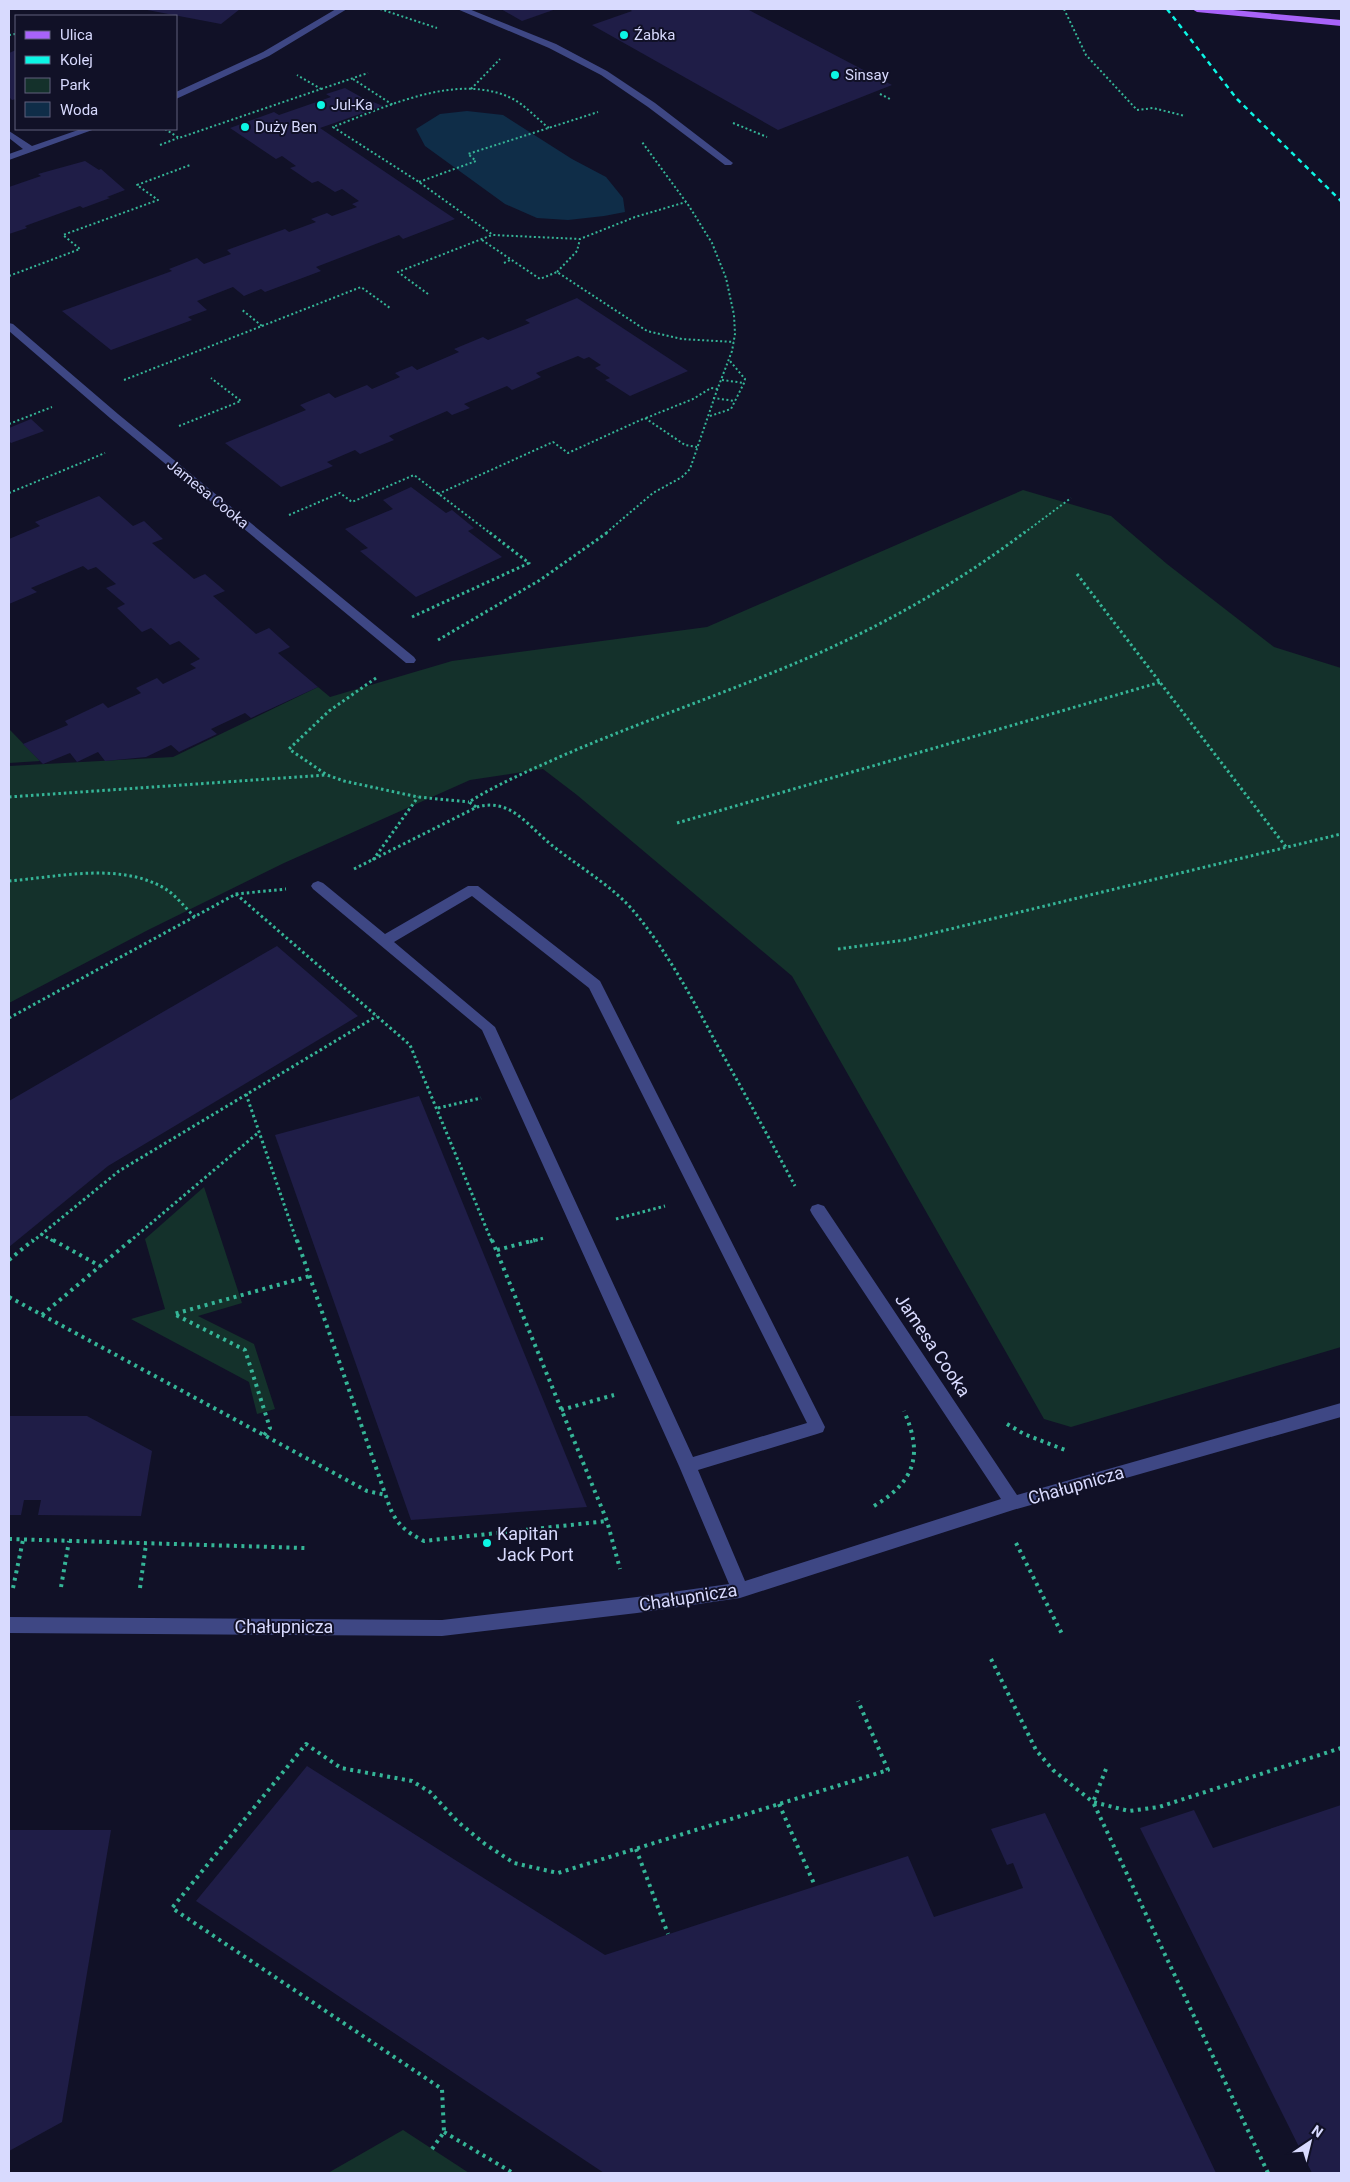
<svg xmlns="http://www.w3.org/2000/svg" width="1350" height="2182" font-family="Roboto,sans-serif">
	<rect width="100%" height="100%" fill="#111127"/>
	<g fill="#14312b">
		<polygon points="1023,490 1111,516 1167,564 1274,647 1341,668 1341,1347 1071,1427 1044,1419 792,976 577,795 543,769 470,780 284,863 148,930 9,1003 9,766 173,757 318,687 330,697 452,661 707,627"/>
		<polygon points="9,729 40,761 9,763"/>
		<polygon points="204,1187 242,1303 198,1316 254,1344 275,1409 257,1414 249,1382 131,1319 165,1309 145,1239"/>
		<polygon points="403,2130 469,2173 328,2173"/>
	</g>
	<polygon fill="#0f2d48" points="467,111 503,115 572,159 606,177 623,198 625,212 604,216 568,220 537,218 505,204 425,146 416,129 440,114"/>
	<g fill="#1f1d47">
		<polygon points="142,9 240,9 221,24"/>
		<polygon points="501,9 556,9 522,21"/>
		<polygon points="629,9 747,9 892,85 778,130 592,25 632,11"/>
		<polygon points="16,50 16,99 12,100 9,97 9,53"/>
		<polygon points="345,88 361,97 383,106 320,128 455,219 403,239 399,235 316,267 321,271 265,292 261,289 244,296 233,287 197,301 207,310 188,317 192,320 111,350 62,311 172,271 169,269 197,258 204,264 231,254 227,250 285,229 289,232 316,222 311,219 327,213 332,216 357,207 352,204 359,201 342,189 335,192 318,181 312,183 290,168 296,166 282,156 276,159 230,128 274,112 279,115 331,97 326,94"/>
		<polygon points="85,161 99,170 101,169 125,190 107,197 110,198 83,208 80,206 25,226 27,228 9,234 9,187 41,176 38,174"/>
		<polygon points="577,298 688,371 630,396 605,380 610,378 595,368 601,365 589,357 584,359 578,356 536,373 541,377 512,390 507,386 464,404 470,408 452,415 447,411 389,436 394,440 360,454 355,450 327,462 333,466 281,487 225,443 306,410 300,405 329,393 335,398 367,385 372,389 400,377 395,373 412,366 417,370 459,352 454,349 483,337 488,340 530,323 525,320"/>
		<polygon points="31,419 44,431 11,443 9,441 9,428"/>
		<polygon points="411,487 446,513 452,510 474,528 468,531 502,557 416,597 360,551 368,548 345,529 393,509 383,500"/>
		<polygon points="99,496 133,526 144,521 163,539 152,543 194,579 205,574 225,591 213,596 256,634 269,628 290,647 278,653 318,687 251,718 245,713 211,729 217,734 179,752 171,745 146,757 105,761 98,752 77,762 70,753 43,764 23,744 68,725 65,721 103,703 108,708 141,693 136,688 157,678 163,684 196,668 190,664 200,659 179,641 170,645 151,628 142,632 117,608 125,604 106,588 116,584 96,567 88,570 83,566 31,588 37,592 9,604 9,539 40,526 35,522"/>
		<polygon points="277,946 358,1016 108,1166 9,1247 9,1101"/>
		<polygon points="419,1096 587,1507 411,1520 275,1135"/>
		<polygon points="9,1416 87,1416 152,1451 141,1516 38,1515 41,1500 24,1500 21,1515 9,1515"/>
		<polygon points="307,1766 605,1955 908,1856 934,1917 1023,1888 1013,1863 1007,1865 991,1829 1045,1813 1216,2173 604,2173 196,1901"/>
		<polygon points="1341,1805 1341,2173 1312,2173 1140,1828 1194,1810 1213,1848"/>
		<polygon points="9,1830 111,1830 62,2122 9,2151"/>
	</g>
	<g fill="none" stroke-linecap="round" stroke-linejoin="round">
		<g stroke="#35b597" stroke-width="2" stroke-dasharray="2 2.5" stroke-linecap="butt">
			<polyline points="380,9 437,28"/>
			<polyline points="1064,9 1086,55 1137,110 1153,108 1185,116"/>
			<polyline points="9,35 16,34"/>
			<polyline points="353,79 393,105"/>
			<polyline points="321,89 368,73"/>
			<polyline points="471,89 500,59"/>
			<polyline points="880,94 892,100"/>
			<polyline points="733,123 767,137"/>
			<path d="M 549,128 C 537,119 526,106 513,99 C 459,71 385,107 333,127 L 419,182 L 493,235 L 580,239 L 635,217 L 686,202"/>
			<polyline points="165,129 179,138 321,89 297,75"/>
			<polyline points="160,145 178,138"/>
			<polyline points="419,182 476,161 468,154 598,112"/>
			<polyline points="482,240 540,279 557,272 647,331 682,339 734,342"/>
			<polyline points="504,263 510,260"/>
			<polyline points="557,272 577,251 580,239"/>
			<polyline points="9,276 80,249 63,235 158,200 137,185 190,165"/>
			<polyline points="428,294 398,272 492,235"/>
			<polyline points="262,326 361,287 390,308"/>
			<polyline points="124,380 262,326 241,309"/>
			<polyline points="722,380 744,383"/>
			<polyline points="713,398 735,401"/>
			<polyline points="710,416 731,409 744,383 745,379 730,361"/>
			<polyline points="646,418 693,399 711,388 718,389"/>
			<polyline points="9,424 52,407"/>
			<polyline points="179,426 241,401 211,378"/>
			<polyline points="9,493 105,453"/>
			<polyline points="438,494 553,442 568,453 645,418 685,445 697,447"/>
			<polyline points="289,515 340,493 352,502 414,475 490,533"/>
			<polyline points="606,533 653,493 682,477 690,469 716,393 732,351 735,334 734,315 726,278 712,243 689,206 642,142"/>
			<polyline points="1024,533 1071,498"/>
		</g>
		<g stroke="#35b597" stroke-width="3" stroke-dasharray="2.5 3" stroke-linecap="butt">
			<polyline points="1077,574 1286,847"/>
			<polyline points="412,617 529,563 489,532"/>
			<polyline points="438,640 540,580 608,532"/>
			<polyline points="376,678 329,711 289,749 327,775 344,781 418,797 469,802"/>
			<polyline points="9,797 326,775"/>
			<path d="M 476,807 L 469,802 C 499,783 531,770 564,755 C 645,720 729,692 810,657 C 886,624 959,582 1025,532"/>
			<polyline points="677,823 1161,682"/>
			<polyline points="373,860 418,797"/>
			<path d="M 354,869 L 477,807 C 509,798 526,823 548,842 C 574,864 615,887 636,914 C 668,953 692,998 716,1043 C 743,1090 769,1138 795,1186"/>
			<path d="M 9,881 C 58,877 119,862 164,888 C 176,895 185,908 195,917"/>
			<polyline points="236,894 410,1045 492,1242"/>
			<polyline points="838,949 905,940 1341,834"/>
			<polyline points="9,1018 236,894 286,889"/>
			<polyline points="246,1094 297,1242"/>
			<polyline points="438,1108 481,1098"/>
			<polyline points="616,1219 665,1206"/>
			<polyline points="41,1234 55,1242"/>
			<polyline points="32,1242 119,1171 377,1016"/>
			<polyline points="129,1242 259,1132"/>
			<polyline points="530,1242 544,1238"/>
		</g>
		<g stroke="#35b597" stroke-width="4" stroke-dasharray="3 4.5" stroke-linecap="butt">
			<polyline points="53,1240 100,1266"/>
			<path d="M 297,1240 L 389,1505 C 396,1524 406,1532 424,1541 L 607,1521"/>
			<polyline points="492,1240 607,1521 620,1569"/>
			<polyline points="497,1250 535,1240"/>
			<polyline points="9,1260 33,1240"/>
			<polyline points="9,1297 367,1491 386,1495"/>
			<polyline points="42,1315 131,1240"/>
			<polyline points="561,1410 614,1395"/>
			<polyline points="1007,1424 1024,1434 1065,1450"/>
			<polyline points="264,1435 270,1428 245,1350 174,1314 310,1276"/>
			<path d="M 874,1506 C 916,1481 923,1454 904,1411"/>
			<polyline points="9,1539 305,1548"/>
			<polyline points="1016,1543 1063,1636"/>
			<polyline points="61,1587 69,1541"/>
			<polyline points="13,1588 23,1540"/>
			<polyline points="140,1588 146,1544"/>
			<polyline points="991,1659 1036,1750 1053,1770 1093,1802 1129,1811 1159,1807 1341,1748"/>
			<polyline points="1106,1769 1093,1802 1268,2173"/>
			<polyline points="779,1804 815,1886"/>
			<polyline points="636,1849 668,1934"/>
			<polyline points="444,2132 513,2173"/>
			<polyline points="432,2149 444,2132 442,2089 172,1908 306,1744 341,1768 412,1781 430,1792 458,1822 485,1844 514,1863 558,1873 888,1770 858,1701"/>
		</g>
		<g fill="#3e4784" fill-rule="evenodd">
			<polygon points="336,9 347,9 269,56 176,99 176,92 263,52"/>
			<polygon points="457,9 469,9 556,44 607,71 655,103 733,163 731,165 725,165 648,107 601,75 549,48"/>
			<polygon points="81,129 95,129 9,160 9,154 23,149 9,138 9,131 32,146"/>
			<polygon points="9,323 13,324 118,414 414,657 416,660 414,663 406,663 110,418 9,331"/>
			<path d="M 318,881 L 323,883 L 385,934 L 468,886 L 478,886 L 600,981 L 825,1427 L 823,1432 L 817,1434 L 698,1470 L 745,1581 L 1001,1499 L 812,1214 L 810,1210 L 812,1206 L 818,1204 L 824,1206 L 1017,1495 L 1341,1403 L 1341,1417 L 1013,1510 L 740,1598 L 637,1613 L 442,1636 L 9,1633 L 9,1617 L 442,1620 L 637,1597 L 729,1584 L 679,1466 L 482,1030 L 313,889 L 311,886 L 313,883 ZM 472,896 L 589,988 L 807,1423 L 693,1457 L 495,1027 L 394,942 Z"/>
		</g>
		<polygon fill="#a863f9" fill-rule="evenodd" points="1192,9 1222,9 1341,20 1341,26 1197,12"/>
		<polyline stroke="#0cf6e5" stroke-width="2.5" stroke-dasharray="5 4.5" stroke-linecap="butt" points="1167,9 1237,99 1341,201"/>
	</g>
	<g fill="#0cf6e5" stroke="#111127" stroke-width="2">
		<circle cx="624" cy="35" r="5"/>
		<circle cx="835" cy="75" r="5"/>
		<circle cx="321" cy="105" r="5"/>
		<circle cx="245" cy="127" r="5"/>
		<circle cx="487" cy="1543" r="5"/>
	</g>
	<g text-anchor="middle" dominant-baseline="central" stroke-width="4" stroke-linejoin="round" paint-order="stroke">
		<g font-size="15" fill="#d8dafe" stroke="#111127" text-anchor="start">
			<text x="634" y="35">Źabka</text>
			<text x="845" y="75">Sinsay</text>
			<text x="331" y="105">Jul-Ka</text>
			<text x="255" y="127">Duży Ben</text>
		</g>
		<g font-size="15" fill="#d8dafe" stroke="#111127">
			<text transform="translate(208 494) rotate(39)">Jamesa Cooka</text>
		</g>
		<g font-size="18" fill="#d8dafe" stroke="#111127">
			<text transform="translate(933 1345) rotate(56)">Jamesa Cooka</text>
			<text transform="translate(1076 1485) rotate(-16)">Chałupnicza</text>
			<text transform="translate(688 1597) rotate(-9)">Chałupnicza</text>
			<text x="284" y="1626">Chałupnicza</text>
		</g>
		<g font-size="18" fill="#d8dafe" stroke="#111127" text-anchor="start">
			<text x="497" y="1533">Kapitan<tspan x="497" dy="21">Jack Port</tspan></text>
		</g>
	</g>
	<rect width="1350" height="2182" fill="none" stroke="#d8dafe" stroke-width="20"/>
	<rect x="15" y="15" width="162" height="115" fill="#111127" stroke="#61617d"/>
	<rect x="25" y="31" width="25" height="8" fill="#a863f9" stroke="#61617d"/>
	<text x="60" y="40" font-size="15" fill="#d8dafe">Ulica</text>
	<rect x="25" y="56" width="25" height="8" fill="#0cf6e5" stroke="#61617d"/>
	<text x="60" y="65" font-size="15" fill="#d8dafe">Kolej</text>
	<rect x="25" y="78" width="25" height="15" fill="#14312b" stroke="#61617d"/>
	<text x="60" y="90" font-size="15" fill="#d8dafe">Park</text>
	<rect x="25" y="102" width="25" height="15" fill="#0f2d48" stroke="#61617d"/>
	<text x="60" y="115" font-size="15" fill="#d8dafe">Woda</text>
	<g transform="translate(1310 2142) rotate(35)" stroke="#111127" stroke-width="4" paint-order="stroke">
	<path d="M0-4L9 19L0 12L-9 19Z" fill="#d8dafe"/>
	<text y="-8" font-size="14" font-weight="bold" text-anchor="middle" fill="#d8dafe">N</text>
	</g>
</svg>
